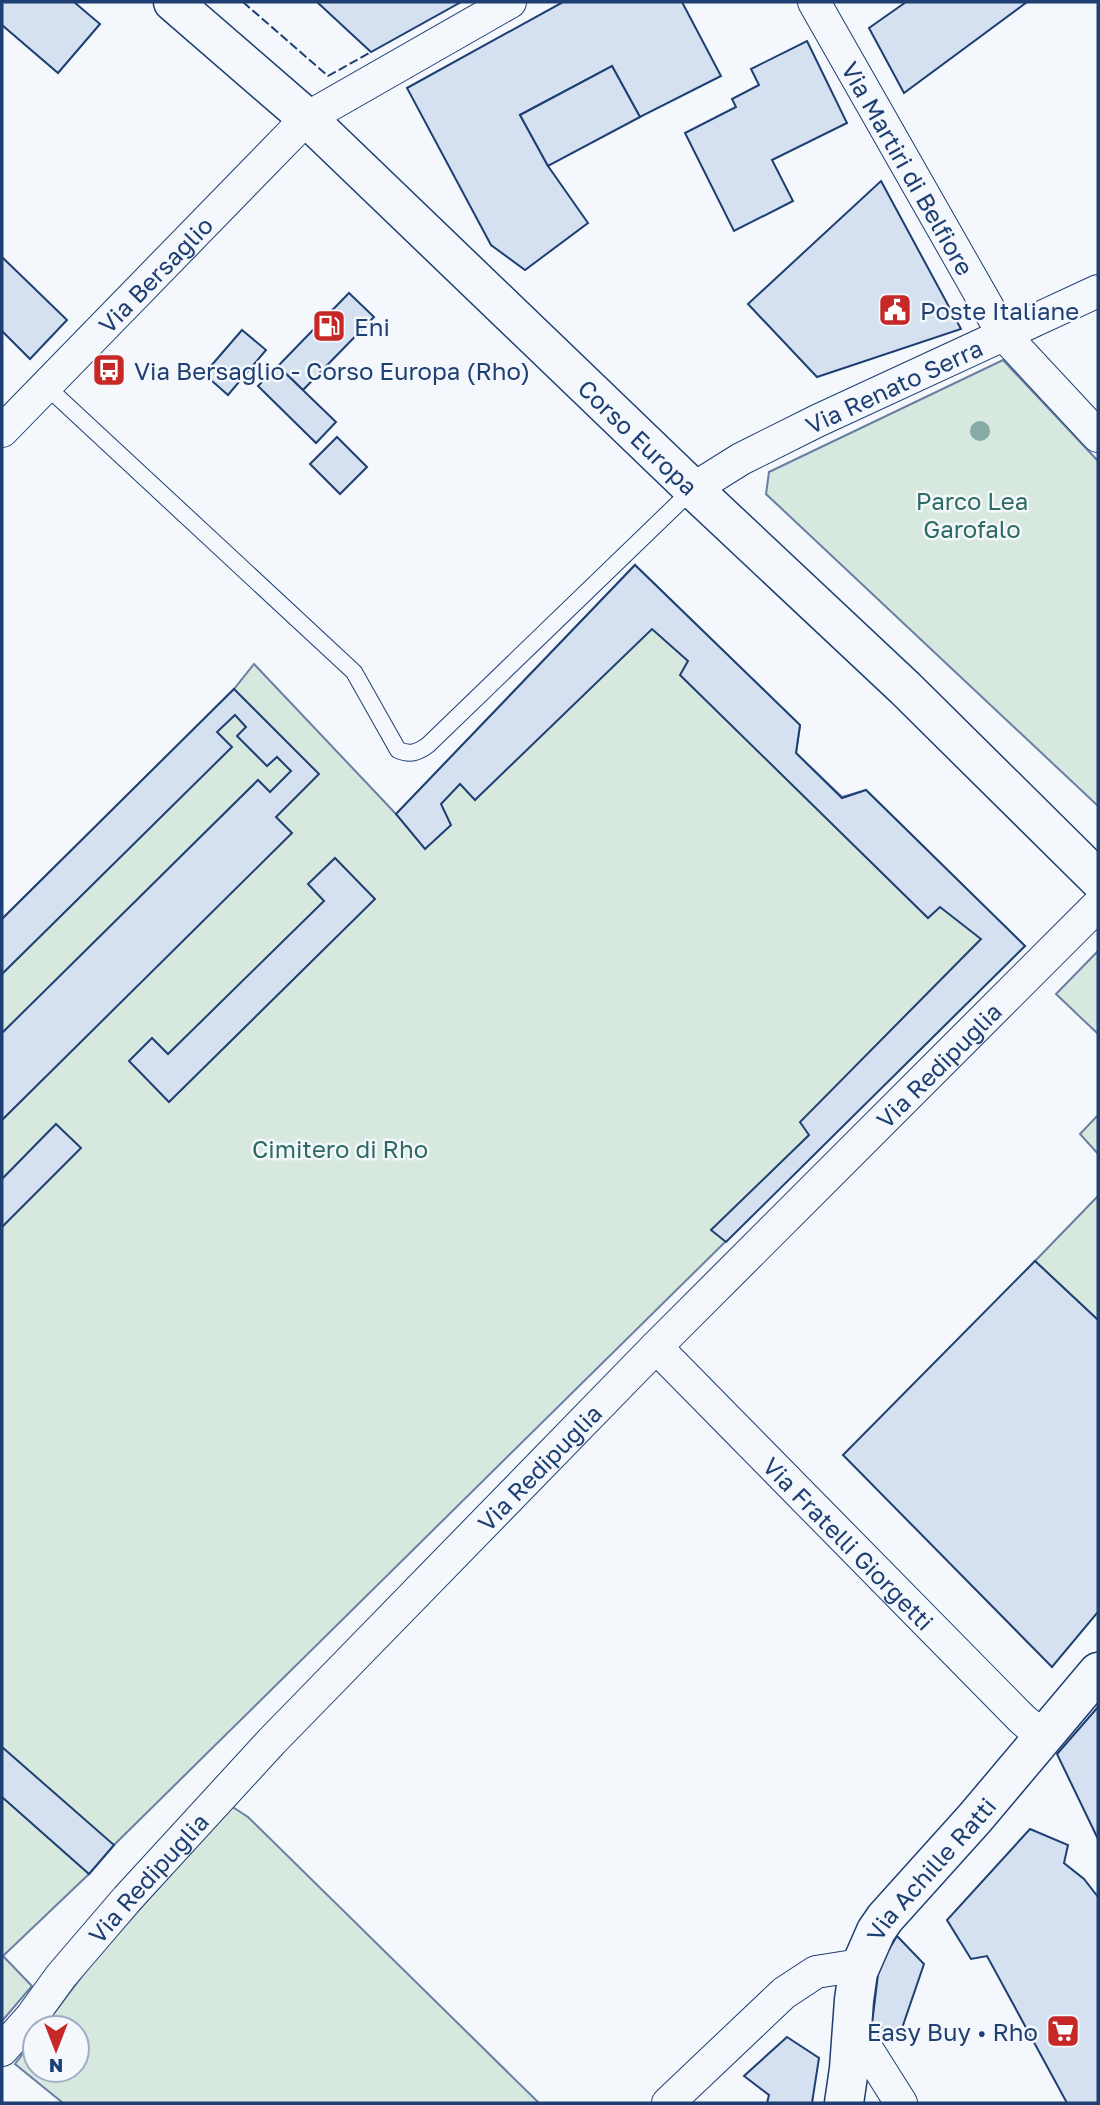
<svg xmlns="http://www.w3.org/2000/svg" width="1100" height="2105" font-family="'Golos Text',sans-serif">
	<rect width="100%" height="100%" fill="#f4f7fb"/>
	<g fill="#d7e8df" stroke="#687fa3" stroke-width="2">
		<polygon points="1003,360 1098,461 1098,806 766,494 769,472"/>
		<polygon points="635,565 800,725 796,753 842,797 866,790 1025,946 114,1845 89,1874 3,1956 32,1986 2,2021 2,919 234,689 254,664 396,814"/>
		<polygon points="1098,951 1098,1034 1056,994"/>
		<polygon points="1098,1115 1098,1154 1080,1134"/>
		<polygon points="1098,1196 1098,1320 1035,1261"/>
		<polygon points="231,1806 248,1817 539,2103 63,2103 15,2064 35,2038 35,2070 77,2070 77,2028 43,2028 92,1963"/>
	</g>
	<g fill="#d5e0f0" stroke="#1d3f73" stroke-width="2">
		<polygon points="2,2 74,2 100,24 58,73 2,25"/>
		<polygon points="317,2 461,2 371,52"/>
		<polygon points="563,2 682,2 721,76 640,117 612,66 520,115 548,166 588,223 525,270 491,245 407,88"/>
		<polygon points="906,2 1027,2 904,93 869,28"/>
		<polygon points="807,41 847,123 772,160 793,201 734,231 685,133 736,107 732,99 759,85 751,69"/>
		<polygon points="612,66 640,117 548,166 520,115"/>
		<polygon points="881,181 961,329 817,377 748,304"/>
		<polygon points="2,257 67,320 30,359 2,331"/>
		<polygon points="349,293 374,317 303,390 278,366"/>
		<polygon points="242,330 266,350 228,395 204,374"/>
		<polygon points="278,366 336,422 316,443 258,386"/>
		<polygon points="337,437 367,467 340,494 310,464"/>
		<polygon points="635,565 800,725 796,753 842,798 866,790 1025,946 726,1242 711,1230 809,1135 800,1122 981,939 940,907 928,918 680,675 688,661 652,629 475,800 460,784 441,804 451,825 425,849 396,814"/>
		<polygon points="234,689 319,774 276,817 292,833 2,1120 2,1033 258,780 270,792 291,771 277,757 267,766 237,736 246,727 235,715 217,732 232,747 2,974 2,919"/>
		<polygon points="335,858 375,899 169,1102 129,1061 152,1038 168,1054 324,901 308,884"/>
		<polygon points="56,1124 81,1148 2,1227 2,1179"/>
		<polygon points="1035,1261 1098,1320 1098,1612 1052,1667 843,1455"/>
		<polygon points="1098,1707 1098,1839 1057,1754"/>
		<polygon points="2,1747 114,1845 89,1874 2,1797"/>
		<polygon points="1030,1829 1068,1845 1064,1863 1084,1879 1098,1897 1098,2103 1067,2103 987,1956 971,1959 947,1920"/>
		<polygon points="897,1936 924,1964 900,2034 872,2024 879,1966"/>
		<polygon points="787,2037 819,2058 812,2103 767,2103 769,2095 744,2076"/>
	</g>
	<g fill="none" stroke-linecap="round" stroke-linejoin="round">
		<defs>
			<path id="service" d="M 46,386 L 354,672 L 398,750 C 410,755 417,753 428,745 L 693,489"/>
			<g id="minor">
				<path id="s1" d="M 814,2 L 1003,334 L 1098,436"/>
				<path id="s2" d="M 2,431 L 307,118 L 510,2"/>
				<path id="s3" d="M 693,489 L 741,459 L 817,421 L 1098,291"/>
				<path id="s4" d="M 656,1347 L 1022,1719 L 1043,1737"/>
				<polyline points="853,2027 901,2103"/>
				<path id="s5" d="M 2,2050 L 32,2016 L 61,1976 L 127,1899 L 272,1741 L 656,1347 L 1098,905"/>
				<polyline points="668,2103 784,1993 816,1972 860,1965"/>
			</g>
			<g id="tertiary">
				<path id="s6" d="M 844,2103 L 849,2069 L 854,2000 L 858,1972 L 876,1931 L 885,1918 L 975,1818 L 1098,1672"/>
			</g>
			<g id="secondary">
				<path id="s7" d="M 173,2 L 307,118 L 693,489 L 905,688 L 1098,879"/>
			</g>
		</defs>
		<use href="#service" stroke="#1d3f73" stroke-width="18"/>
		<use href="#minor" stroke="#1d3f73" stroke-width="34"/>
		<use href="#tertiary" stroke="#1d3f73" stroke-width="41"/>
		<use href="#secondary" stroke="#1d3f73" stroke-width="41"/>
		<use href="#service" stroke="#f4f7fb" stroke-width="16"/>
		<use href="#minor" stroke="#f4f7fb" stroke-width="32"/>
		<use href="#tertiary" stroke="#f4f7fb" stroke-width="38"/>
		<use href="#secondary" stroke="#f4f7fb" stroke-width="38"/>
		<polyline stroke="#1d3f73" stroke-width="2" stroke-dasharray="9 3.5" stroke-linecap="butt" points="243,2 328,76 371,52"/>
	</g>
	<circle fill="#86aba6" cx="980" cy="431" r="10"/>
	<defs>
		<symbol id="civic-square" viewBox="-11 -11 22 22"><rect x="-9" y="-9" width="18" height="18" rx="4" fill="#c62828" stroke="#f4f7fb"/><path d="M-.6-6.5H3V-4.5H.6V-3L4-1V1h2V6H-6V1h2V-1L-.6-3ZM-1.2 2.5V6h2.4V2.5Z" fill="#fff"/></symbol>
		<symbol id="fuel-square" viewBox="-11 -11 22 22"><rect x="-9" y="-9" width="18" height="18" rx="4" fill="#c62828" stroke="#f4f7fb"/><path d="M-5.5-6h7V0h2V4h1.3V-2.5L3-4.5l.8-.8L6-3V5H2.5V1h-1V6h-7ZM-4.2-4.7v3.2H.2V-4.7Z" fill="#fff"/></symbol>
		<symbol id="bus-square" viewBox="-11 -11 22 22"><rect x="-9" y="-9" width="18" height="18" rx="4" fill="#c62828" stroke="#f4f7fb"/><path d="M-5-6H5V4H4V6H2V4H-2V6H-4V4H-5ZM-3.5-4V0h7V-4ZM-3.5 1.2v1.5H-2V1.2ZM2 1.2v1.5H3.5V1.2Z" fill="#fff"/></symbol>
		<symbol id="supermarket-square" viewBox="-11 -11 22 22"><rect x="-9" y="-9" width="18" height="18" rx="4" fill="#c62828" stroke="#f4f7fb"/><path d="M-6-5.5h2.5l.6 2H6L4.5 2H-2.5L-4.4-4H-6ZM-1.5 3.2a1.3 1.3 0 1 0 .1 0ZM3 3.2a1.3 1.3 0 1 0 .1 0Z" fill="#fff"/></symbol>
	</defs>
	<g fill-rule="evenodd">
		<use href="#civic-square" x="876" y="291" width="38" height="38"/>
		<use href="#fuel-square" x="310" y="307" width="38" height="38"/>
		<use href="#bus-square" x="90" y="351" width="38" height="38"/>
		<use href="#supermarket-square" x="1044" y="2012" width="38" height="38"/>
	</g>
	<g text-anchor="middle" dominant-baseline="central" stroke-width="5" stroke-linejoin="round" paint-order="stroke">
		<g font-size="24" fill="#1d3f73" stroke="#f4f7fb">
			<text stroke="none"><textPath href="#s1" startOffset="191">Via Martiri di Belfiore</textPath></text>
			<text stroke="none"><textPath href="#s2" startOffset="219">Via Bersaglio</textPath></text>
			<text stroke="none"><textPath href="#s3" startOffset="226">Via Renato Serra</textPath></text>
			<text stroke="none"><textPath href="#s7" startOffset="637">Corso Europa</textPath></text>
			<text stroke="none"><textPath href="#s5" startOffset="1360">Via Redipuglia</textPath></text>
			<text stroke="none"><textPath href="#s5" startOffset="793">Via Redipuglia</textPath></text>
			<text stroke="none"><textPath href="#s4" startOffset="275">Via Fratelli Giorgetti</textPath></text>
			<text stroke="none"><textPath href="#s6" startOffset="259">Via Achille Ratti</textPath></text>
			<text stroke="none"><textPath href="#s5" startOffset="226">Via Redipuglia</textPath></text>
		</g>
		<g font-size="24" fill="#1d3f73" stroke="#f4f7fb" text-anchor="start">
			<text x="920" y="310">Poste Italiane</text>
			<text x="354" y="326">Eni</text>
			<text x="134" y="370">Via Bersaglio - Corso Europa (Rho)</text>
			<text x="1038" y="2031" text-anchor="end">Easy Buy • Rho</text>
		</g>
		<g font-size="24" fill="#2c6c60" stroke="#f4f7fb">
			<text x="972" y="500">Parco Lea<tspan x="972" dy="28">Garofalo</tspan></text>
			<text x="340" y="1148">Cimitero di Rho</text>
		</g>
	</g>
	<rect width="1100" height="2105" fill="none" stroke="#1d3f73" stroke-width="7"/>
	<g transform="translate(56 2049) rotate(180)"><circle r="33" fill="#f4f7fb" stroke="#9eadc5" stroke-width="2"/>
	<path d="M0-5L12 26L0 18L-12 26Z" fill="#c62828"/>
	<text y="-10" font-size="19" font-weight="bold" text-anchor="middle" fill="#1d3f73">N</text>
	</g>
</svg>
